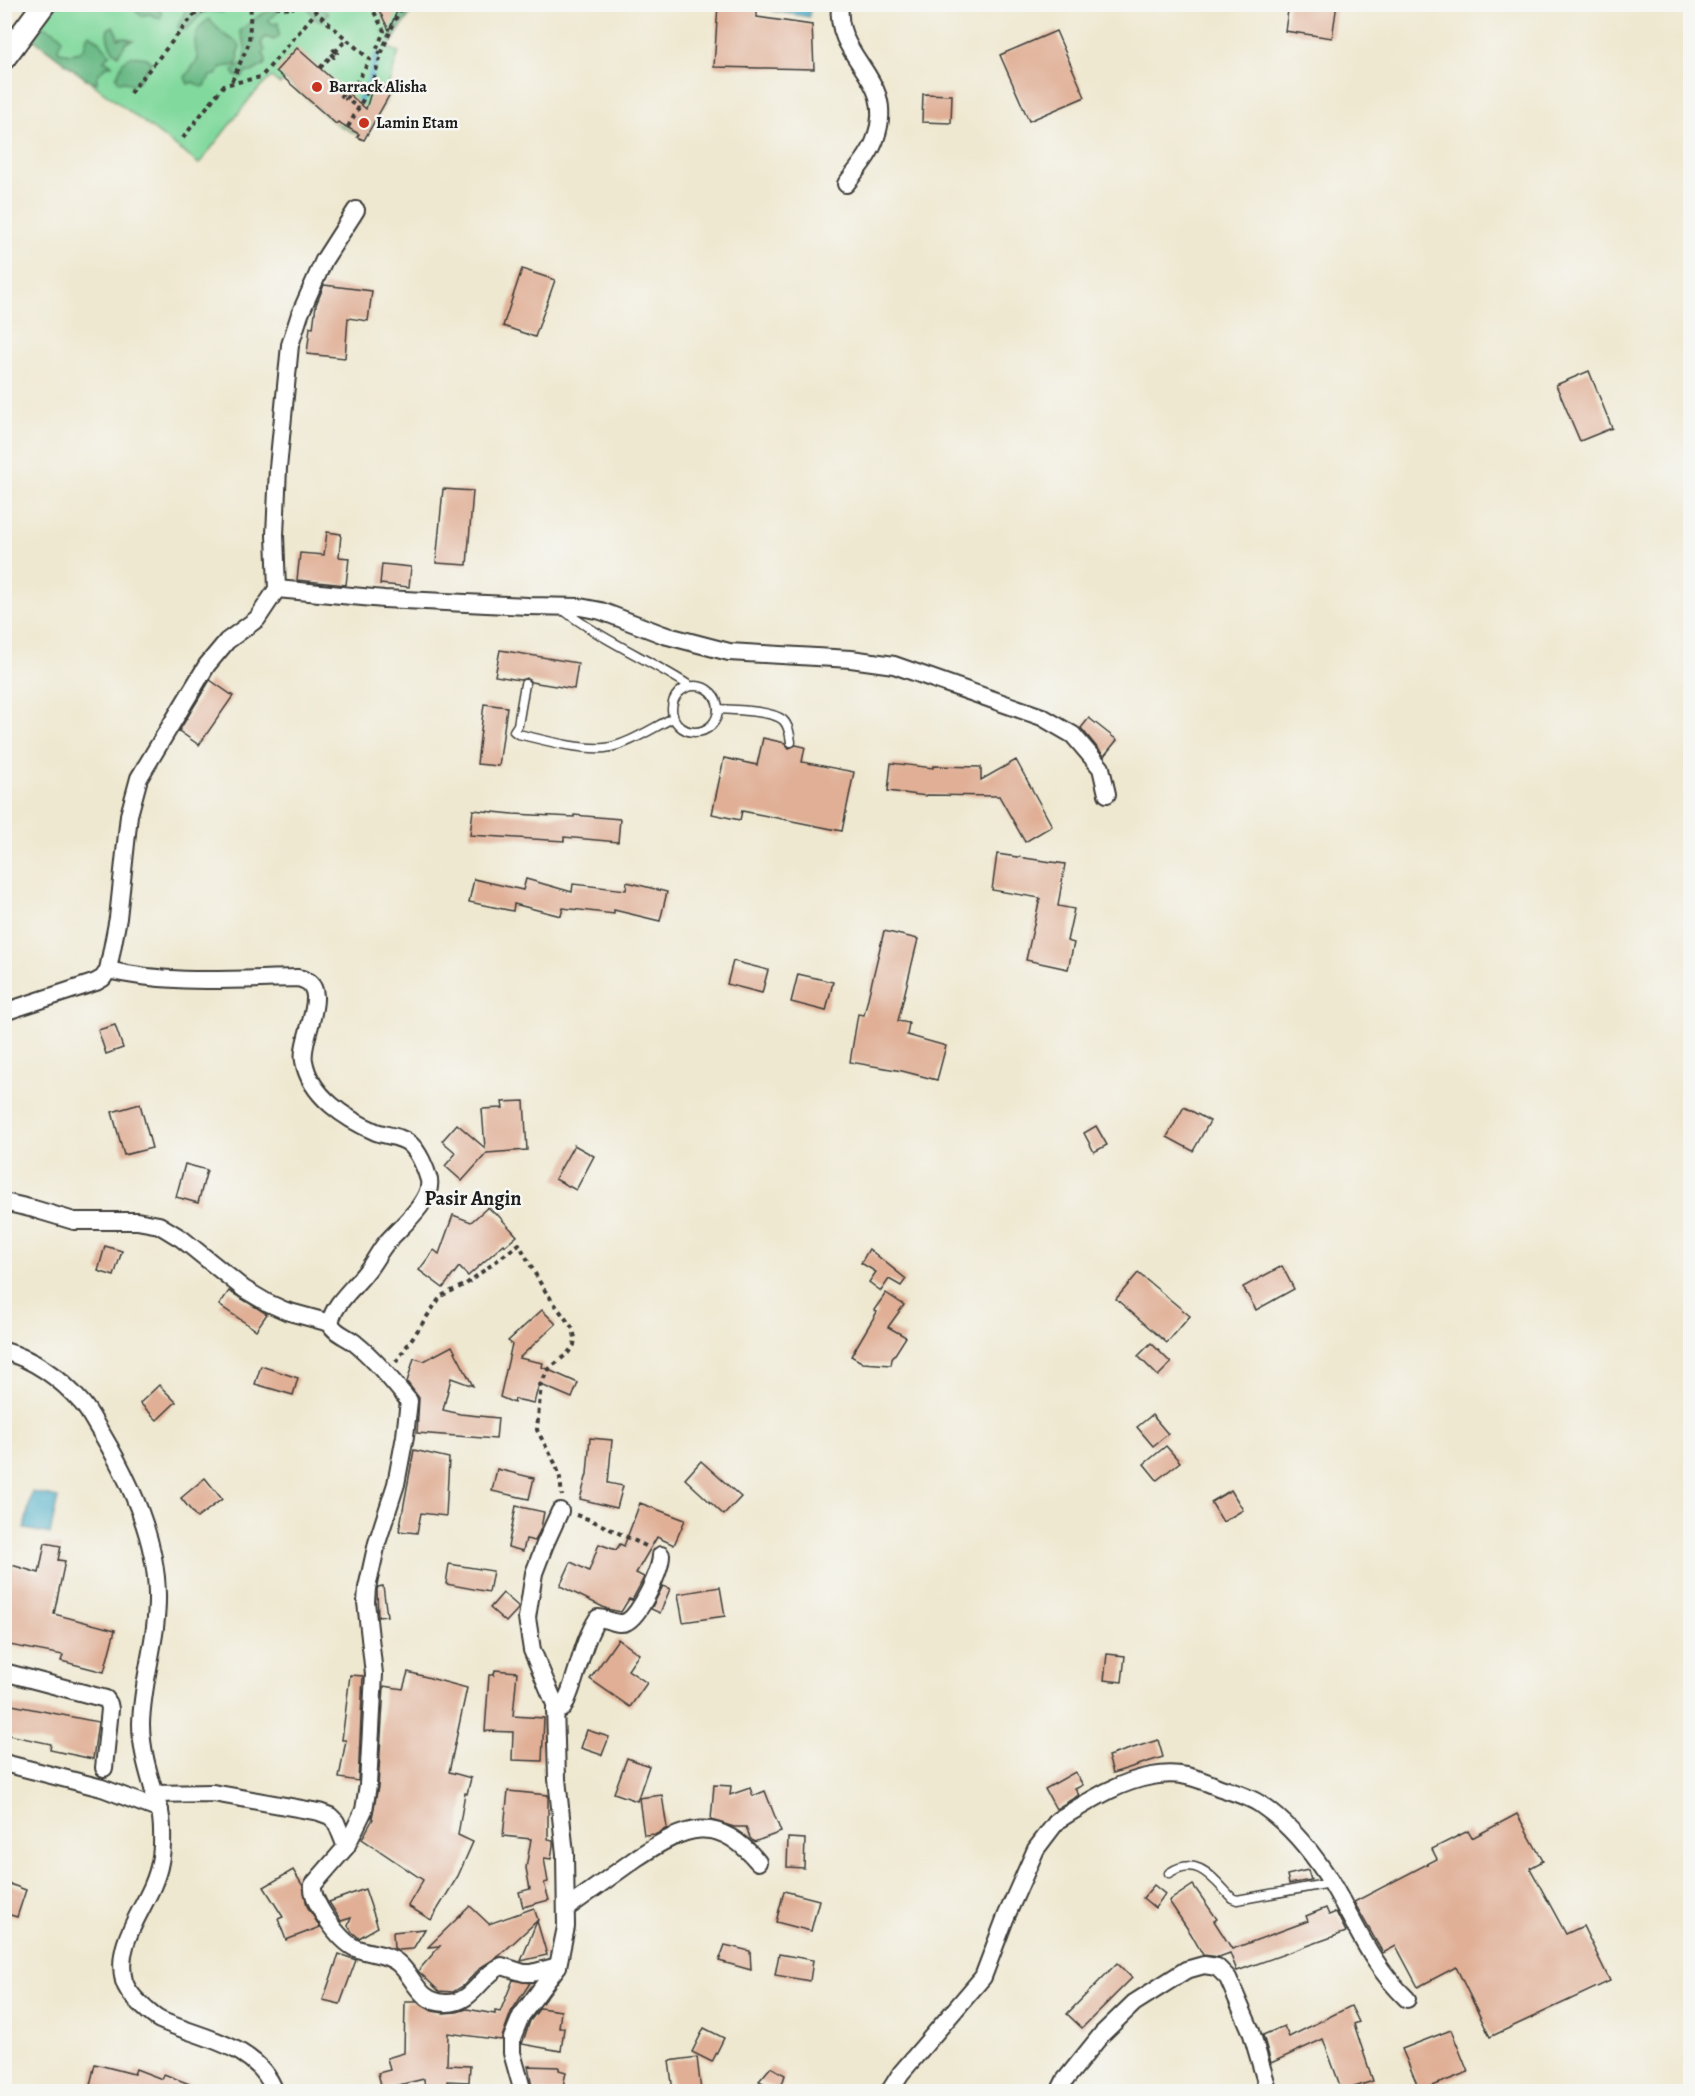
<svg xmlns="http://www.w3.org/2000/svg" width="1695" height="2096" font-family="Alegreya,serif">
	<rect width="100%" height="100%" fill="#f6f6f2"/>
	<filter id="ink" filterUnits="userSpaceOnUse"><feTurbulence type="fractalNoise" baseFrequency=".0167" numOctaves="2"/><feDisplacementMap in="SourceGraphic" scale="12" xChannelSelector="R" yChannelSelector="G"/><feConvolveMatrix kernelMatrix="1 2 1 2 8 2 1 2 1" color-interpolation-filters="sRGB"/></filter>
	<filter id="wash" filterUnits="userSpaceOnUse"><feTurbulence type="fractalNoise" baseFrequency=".008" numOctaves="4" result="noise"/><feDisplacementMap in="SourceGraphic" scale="24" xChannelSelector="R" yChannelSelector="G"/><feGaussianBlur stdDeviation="1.35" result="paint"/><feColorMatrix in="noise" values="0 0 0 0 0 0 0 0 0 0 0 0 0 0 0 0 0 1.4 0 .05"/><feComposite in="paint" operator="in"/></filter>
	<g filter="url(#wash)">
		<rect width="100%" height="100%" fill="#efe8d0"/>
		<polygon fill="#82d99e" stroke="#4f7a5d" stroke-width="1.5" points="57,5 412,5 411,12 388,48 399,52 387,89 391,92 365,138 336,124 285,79 280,84 271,77 251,97 199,164 28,35"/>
		<g fill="#69b985" stroke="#426a50" stroke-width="1.5">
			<polygon points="406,4 412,5 411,12 391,42 390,39 405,10"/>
			<polygon points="136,5 136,4 171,5 166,5 159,11 162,14 160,18 149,14 141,16 136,11"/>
			<path d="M 188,5 L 188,4 L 231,5 L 223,12 C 219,12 212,11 208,11 C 197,13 194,26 184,30 L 178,28 L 178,26 Z"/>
			<polygon points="306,5 317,5 328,13 323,21 316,20"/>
			<path d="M 273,9 L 280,10 L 268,20 L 273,24 L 278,23 L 279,36 L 274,40 L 265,37 L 261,43 L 265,50 L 263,54 L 266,59 L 265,64 L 252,72 L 246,72 L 242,77 L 235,76 L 233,70 L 245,61 L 245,45 L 240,31 C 248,23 262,13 273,9 Z"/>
			<path d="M 209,19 C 210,21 226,37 228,37 C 234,41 236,39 240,46 L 238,52 L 239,58 L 236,65 L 222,67 L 216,75 L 210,76 L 205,86 L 201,87 L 193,82 L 188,84 L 185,77 L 198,59 C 193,42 193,30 209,19 Z"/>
			<path d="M 41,26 C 50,28 58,31 62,39 L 58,48 L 59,52 L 71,54 L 80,52 L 85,46 L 87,37 L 89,34 L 96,38 L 110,54 L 104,60 L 112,65 L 105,67 L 97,76 L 97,83 L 89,81 L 28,35 Z"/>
			<path d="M 113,26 L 116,29 L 118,39 L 122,37 L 133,40 L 126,43 L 118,55 C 111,50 105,37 108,29 Z"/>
			<polygon points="131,56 147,58 151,63 137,83 131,85 124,81 119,82 116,78 123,62"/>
		</g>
		<g fill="#47acc6" stroke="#326471" stroke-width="1.5">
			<polygon points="774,5 811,5 809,17 773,11"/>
			<polygon points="32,1492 58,1498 50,1534 24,1529"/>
		</g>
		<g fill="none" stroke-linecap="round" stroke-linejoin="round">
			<polyline stroke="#47acc6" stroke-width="6" points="359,102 369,82 377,55"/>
		</g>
		<g id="blocks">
			<g fill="#e0af95">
				<polygon points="376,4 400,4 389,30"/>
				<polygon points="718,4 757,4 757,17 812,25 814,69 714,67"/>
				<polygon points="1289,4 1337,4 1332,38 1285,31"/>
				<polygon points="1056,31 1085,97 1029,121 1000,55"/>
				<polygon points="297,48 366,109 374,82 391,92 364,140 357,137 359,134 338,122 336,124 276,71"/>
				<polygon points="923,94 952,95 951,123 922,122"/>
				<polygon points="522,269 555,280 535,337 503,326"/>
				<polygon points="324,285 372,291 368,321 348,318 345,358 307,354 310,327 313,328 316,305"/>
				<polygon points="1589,371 1612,428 1580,441 1556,385"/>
				<polygon points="443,489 473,491 467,565 436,563"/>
				<polygon points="327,532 341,534 339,557 349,558 346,585 297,580 300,553 324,555"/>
				<polygon points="382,564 411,567 409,587 380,584"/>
				<polygon points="500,650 578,663 574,689 531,682 527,678 520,680 495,676"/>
				<polygon points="210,680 233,696 199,745 179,731"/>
				<polygon points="484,704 507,707 499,766 477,764"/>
				<polygon points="1089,718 1117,740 1104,756 1081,728"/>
				<polygon points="763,738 785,743 789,748 796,745 805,747 802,762 854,772 842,831 742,811 740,820 712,814 724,758 757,765"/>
				<polygon points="1016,760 1052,826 1025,842 999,796 926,795 926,796 888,791 891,763 933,768 933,766 981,767 981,780"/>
				<polygon points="473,810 513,814 574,817 574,815 620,819 618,842 564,837 564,841 470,835"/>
				<polygon points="997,854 1065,864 1058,906 1074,909 1067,941 1074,943 1068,969 1026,960 1040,898 992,890"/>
				<polygon points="474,879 523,890 526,879 572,892 573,884 626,890 627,882 667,892 660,921 614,910 614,914 563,908 561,916 514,904 513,911 469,902"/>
				<polygon points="884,931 918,939 898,1021 909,1023 907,1035 946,1046 937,1080 902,1071 850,1062 858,1014 864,1015"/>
				<polygon points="733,961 768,970 762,993 727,984"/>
				<polygon points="798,974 833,982 826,1011 791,1002"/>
				<polygon points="115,1025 123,1048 106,1054 98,1030"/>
				<polygon points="524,1101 527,1150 487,1153 462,1181 445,1166 456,1153 442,1141 457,1124 485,1148 482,1109 503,1108 502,1102"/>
				<polygon points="140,1104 152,1148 124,1155 112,1112"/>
				<polygon points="1184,1107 1210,1121 1193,1151 1167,1137"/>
				<polygon points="1096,1126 1107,1145 1094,1152 1084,1133"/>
				<polygon points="574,1145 594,1156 576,1190 555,1179"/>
				<polygon points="185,1164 207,1170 198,1203 176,1197"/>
				<polygon points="488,1207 496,1215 497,1214 517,1236 505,1246 504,1244 468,1276 459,1267 443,1288 419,1270 434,1250 439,1254 453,1215 471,1222"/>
				<polygon points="105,1246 122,1251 114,1276 98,1271"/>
				<polygon points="869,1249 906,1279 901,1286 889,1279 881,1291 869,1282 876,1272 861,1263"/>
				<polygon points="1282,1266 1294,1289 1256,1310 1243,1287"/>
				<polygon points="1138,1273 1190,1316 1167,1343 1116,1299"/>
				<polygon points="229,1291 267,1314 256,1330 219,1305"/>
				<polygon points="886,1293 904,1305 888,1327 906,1337 892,1359 891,1365 863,1363 851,1356 877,1312 874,1310"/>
				<polygon points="542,1310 556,1324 519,1358 543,1363 542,1367 578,1383 572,1398 539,1384 534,1403 515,1399 514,1403 500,1397 512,1344 508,1341"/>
				<polygon points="1151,1343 1171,1363 1158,1376 1138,1356"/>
				<polygon points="452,1346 473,1386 451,1378 443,1410 460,1414 498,1418 496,1439 417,1433 419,1398 407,1382 414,1358 424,1361"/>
				<polygon points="261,1366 298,1378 293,1395 255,1384"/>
				<polygon points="159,1385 176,1402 157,1420 140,1403"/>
				<polygon points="1152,1415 1168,1434 1153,1446 1137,1427"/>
				<polygon points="590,1438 612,1440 608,1483 623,1486 617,1508 580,1499 587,1474"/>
				<polygon points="1166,1446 1180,1462 1157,1480 1144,1464"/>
				<polygon points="414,1450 449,1458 446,1516 421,1513 417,1533 399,1531"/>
				<polygon points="701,1461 741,1497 724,1515 685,1479"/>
				<polygon points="497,1469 534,1478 529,1499 492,1491"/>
				<polygon points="205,1478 222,1499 197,1518 181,1498"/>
				<polygon points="1231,1490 1243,1510 1223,1522 1211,1502"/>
				<polygon points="640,1503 685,1520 674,1545 657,1537 636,1573 644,1577 639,1587 632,1600 629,1599 621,1612 607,1609 560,1586 571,1562 589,1571 599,1544 616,1550 620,1544 624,1546"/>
				<polygon points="516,1506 544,1512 541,1528 535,1541 526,1539 523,1551 508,1547"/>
				<polygon points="45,1543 61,1546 58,1560 65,1561 54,1614 115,1630 104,1672 61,1661 63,1655 4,1644 4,1576 8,1564 39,1573"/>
				<polygon points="449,1564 493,1571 489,1592 446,1584"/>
				<polygon points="383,1586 387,1616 378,1617 377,1590 378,1587"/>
				<polygon points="663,1586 670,1589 660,1613 651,1609"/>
				<polygon points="720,1587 725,1616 683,1622 678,1594"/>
				<polygon points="503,1593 518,1606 518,1609 506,1622 490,1608"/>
				<polygon points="618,1639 639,1654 628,1670 647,1683 630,1707 590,1679"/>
				<polygon points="1107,1654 1125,1656 1122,1682 1104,1680"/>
				<polygon points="495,1670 517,1672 513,1716 544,1718 542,1761 512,1760 513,1732 485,1731 489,1675 494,1675"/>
				<polygon points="408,1672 467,1688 449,1772 471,1778 467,1794 465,1793 458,1835 473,1842 458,1876 431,1920 408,1906 423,1880 362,1839 373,1819 372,1818 378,1787 384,1686 403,1689"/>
				<polygon points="350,1675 363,1676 358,1781 339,1778 346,1740 342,1740"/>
				<polygon points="7,1704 98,1722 93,1759 50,1750 51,1744 4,1734 4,1716"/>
				<polygon points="587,1730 609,1737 602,1755 581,1748"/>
				<polygon points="1158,1740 1163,1757 1113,1773 1108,1756"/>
				<polygon points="627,1758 649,1766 637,1801 614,1793"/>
				<polygon points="1075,1772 1083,1785 1075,1789 1079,1795 1056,1809 1045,1789"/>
				<polygon points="714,1785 731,1786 730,1795 750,1788 753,1796 765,1791 781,1832 754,1842 750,1838 746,1827 734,1827 711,1820"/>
				<polygon points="508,1791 548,1795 548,1839 553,1840 553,1845 551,1859 544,1858 548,1882 544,1883 549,1900 523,1907 519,1892 530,1889 526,1868 531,1839 503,1836"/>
				<polygon points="662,1795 667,1828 657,1834 644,1835 639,1798"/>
				<polygon points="1517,1814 1543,1861 1530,1868 1566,1934 1583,1926 1610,1981 1490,2037 1456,1967 1418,1987 1396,1946 1383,1953 1354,1902 1437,1859 1432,1849 1468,1831 1472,1838"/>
				<polygon points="788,1838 805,1839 804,1868 787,1867"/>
				<polygon points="293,1870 303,1886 307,1906 320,1927 286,1940 278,1919 283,1917 264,1887"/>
				<polygon points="1308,1870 1311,1880 1289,1884 1287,1875"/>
				<polygon points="4,1882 26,1890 17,1917 4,1913"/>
				<polygon points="1154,1885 1165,1894 1155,1908 1143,1898"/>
				<polygon points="1193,1885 1217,1919 1214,1921 1232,1949 1308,1921 1306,1916 1326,1908 1329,1915 1336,1912 1346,1932 1237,1971 1230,1953 1219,1957 1203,1955 1191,1934 1169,1901"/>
				<polygon points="365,1889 378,1927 359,1938 352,1932 348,1926 351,1918 341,1921 329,1902"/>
				<polygon points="784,1891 819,1900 811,1931 776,1922"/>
				<polygon points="470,1906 489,1924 534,1908 538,1920 499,1956 481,1967 463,1986 453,1992 439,1991 418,1971 440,1946 428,1947"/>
				<polygon points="537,1921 547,1955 521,1961"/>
				<polygon points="425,1929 413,1949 398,1950 394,1948 393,1932"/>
				<polygon points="725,1945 750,1951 751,1970 719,1961"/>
				<polygon points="339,1954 356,1960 340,2004 323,2000"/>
				<polygon points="779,1954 813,1960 810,1981 775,1975"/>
				<polygon points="1117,1963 1132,1978 1082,2028 1067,2014"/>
				<polygon points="513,1980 530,1983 511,2012 501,2040 448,2033 447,2065 470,2066 469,2082 447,2081 447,2091 425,2091 424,2079 382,2089 378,2073 390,2070 387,2058 404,2053 405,2002 417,2002 432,2011 444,2013 457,2012 467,2009 495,2014 495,2011 500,2012"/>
				<polygon points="1351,2006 1359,2022 1354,2024 1373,2081 1342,2091 1323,2039 1271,2063 1263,2035 1284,2026 1289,2037"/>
				<polygon points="540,2008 561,2011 559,2028 564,2028 561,2051 522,2044 530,2021"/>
				<polygon points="704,2028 724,2038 712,2062 692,2052"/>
				<polygon points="1451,2030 1468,2072 1420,2091 1402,2049"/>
				<polygon points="697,2057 701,2091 673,2091 669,2061"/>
				<polygon points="95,2064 134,2074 136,2069 162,2079 164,2074 207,2091 114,2091 90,2085"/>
				<polygon points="528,2066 559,2067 559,2070 566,2072 562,2091 533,2091"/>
				<polygon points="771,2067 785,2075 780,2091 759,2081"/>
			</g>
		</g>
	</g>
	<g filter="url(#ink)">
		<use href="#blocks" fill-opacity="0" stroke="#3c3b37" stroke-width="1.5"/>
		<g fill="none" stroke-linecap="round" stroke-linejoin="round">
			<defs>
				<g id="lane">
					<path d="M 562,609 C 602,640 648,659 690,686"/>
					<path d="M 525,684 L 518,725 L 514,731 L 518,734 C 544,740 578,750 605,748 C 626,746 654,727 673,718"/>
					<circle cx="695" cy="709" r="23"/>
					<path d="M 718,709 C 733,710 772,710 783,720 C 789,726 790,735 791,742"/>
					<path d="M 1169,1873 C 1198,1854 1213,1879 1232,1898 L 1237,1900 L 1331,1883"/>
				</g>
				<g id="street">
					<path d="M 840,4 C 834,61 897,76 876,137 C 871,154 857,169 846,184"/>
					<polyline points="277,589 384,599 528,606 580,607 601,611 664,635 729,652 851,659 894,665 1042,717 1073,735 1101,768 1107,794"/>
					<polyline points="108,970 118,918 129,815 139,778 207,665 227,641 257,619 277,589 275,535 278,468 290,345 300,314 324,260 356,210"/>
					<path d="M 4,1012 L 96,982 L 103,978 L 108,970 C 169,985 235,979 297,978 C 336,984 299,1037 304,1061 C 310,1096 346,1119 376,1132 C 387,1136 401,1136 410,1144 C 419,1152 426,1169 429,1180 C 433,1201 399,1228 387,1242 C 379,1251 374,1263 366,1272 C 354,1288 334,1303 330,1323"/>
					<path d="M 4,1202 L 34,1209 L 74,1221 L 137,1221 L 159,1225 L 182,1239 L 244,1289 L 266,1302 L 286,1311 L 330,1323 C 335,1334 347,1336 356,1344 C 376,1360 393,1382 409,1401 L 405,1436 L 396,1484 L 377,1543 L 367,1588 L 366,1602 L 374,1674 L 368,1785 L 364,1810 L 346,1847"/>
					<path d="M 4,1351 C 36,1360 61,1379 82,1403 C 90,1412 95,1424 102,1434 C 130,1481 156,1538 157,1594 C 158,1638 142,1680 141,1724 C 141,1753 151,1781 159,1808 C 163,1820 163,1849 160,1862 C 153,1903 113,1937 124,1981 C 126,1988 133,1997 139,2003 C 145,2008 152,2016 160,2020 C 199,2038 258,2044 275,2092"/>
					<polyline points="4,1672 106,1699 109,1704 110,1709 104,1768"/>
					<path d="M 555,1711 L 563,1708 C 578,1679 580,1645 598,1618 C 607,1618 617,1626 626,1622 C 640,1616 661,1570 661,1555"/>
					<polyline points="4,1763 102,1788 160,1810"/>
					<path d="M 153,1794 L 213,1793 L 319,1812 L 330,1816 L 336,1822 L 346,1847 L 313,1885 C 311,1902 339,1940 355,1948 C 369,1954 387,1953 398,1963 C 415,1977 417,2002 446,2003 C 473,2004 481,1974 502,1966 L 524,1973 L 532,1973 L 558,1966"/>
					<path d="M 567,1908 C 591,1891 614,1874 638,1857 C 684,1827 717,1812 758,1862"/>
					<polyline points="523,2092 512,2053 512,2038 521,2016 558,1966 566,1927 565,1854 557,1779 555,1704 532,1650 527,1618 534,1573 545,1544 560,1511"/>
					<path d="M 889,2092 L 901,2073 L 983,1977 L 1005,1919 L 1036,1849 L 1058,1820 C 1088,1802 1117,1782 1152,1776 C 1178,1771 1195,1777 1218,1787 C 1232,1792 1248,1796 1260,1804 C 1287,1822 1308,1847 1326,1874 C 1354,1918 1367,1961 1407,1999"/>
					<polyline points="1059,2092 1065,2080 1102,2034 1134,2003 1186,1970 1204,1965 1217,1967 1228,1978 1251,2031 1269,2092"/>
				</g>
				<polyline id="secondary" points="4,58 44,4"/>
			</defs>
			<use href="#lane" stroke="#3c3b37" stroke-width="11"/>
			<use href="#street" stroke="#3c3b37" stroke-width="20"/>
			<use href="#secondary" stroke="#3c3b37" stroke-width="26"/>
			<g stroke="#3c3b37" stroke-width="4" stroke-dasharray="4.5 4.5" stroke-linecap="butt">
				<polyline points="267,4 293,10 294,4"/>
				<polyline points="307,4 370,60 346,99 359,108"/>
				<polyline points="370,4 384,31 376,51 381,54"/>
				<polygon points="334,50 337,53 334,57 330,53"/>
				<polyline points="335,52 346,40"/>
				<polyline points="320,68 332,55"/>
				<polyline points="232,81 249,43 251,4"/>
				<path d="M 130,93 L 193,16 C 210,3 230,13 248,4"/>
				<polyline points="340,94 346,99"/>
				<polyline points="348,127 372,83 384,46 402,4"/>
				<polyline points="183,138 224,85 261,77 316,12"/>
				<polyline points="396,1362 441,1296 466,1284 519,1244 543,1288 573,1329 575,1338 574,1345 568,1353 548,1370 541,1384 537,1430 556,1465 560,1478 562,1496"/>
				<polyline points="576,1515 591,1520 648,1547"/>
			</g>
			<use href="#lane" stroke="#fff" stroke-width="8"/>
			<use href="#street" stroke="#fff" stroke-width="16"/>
			<use href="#secondary" stroke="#fff" stroke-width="22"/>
		</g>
	</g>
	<g fill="#c8321e" stroke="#f6f6f2" stroke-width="2">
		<circle cx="317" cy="87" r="6"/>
		<circle cx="364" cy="123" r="6"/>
	</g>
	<g text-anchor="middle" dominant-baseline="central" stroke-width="5" stroke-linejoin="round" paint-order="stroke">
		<g font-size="16" font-weight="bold" fill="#1c1c1c" stroke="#f6f6f2" text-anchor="start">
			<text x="329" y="87">Barrack Alisha</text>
			<text x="376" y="123">Lamin Etam</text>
		</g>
		<g font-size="20" font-weight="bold" fill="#1c1c1c" stroke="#f6f6f2">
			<text x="473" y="1198">Pasir Angin</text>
		</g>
	</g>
	<rect width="1695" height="2096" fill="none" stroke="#f6f6f2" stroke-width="24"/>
</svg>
